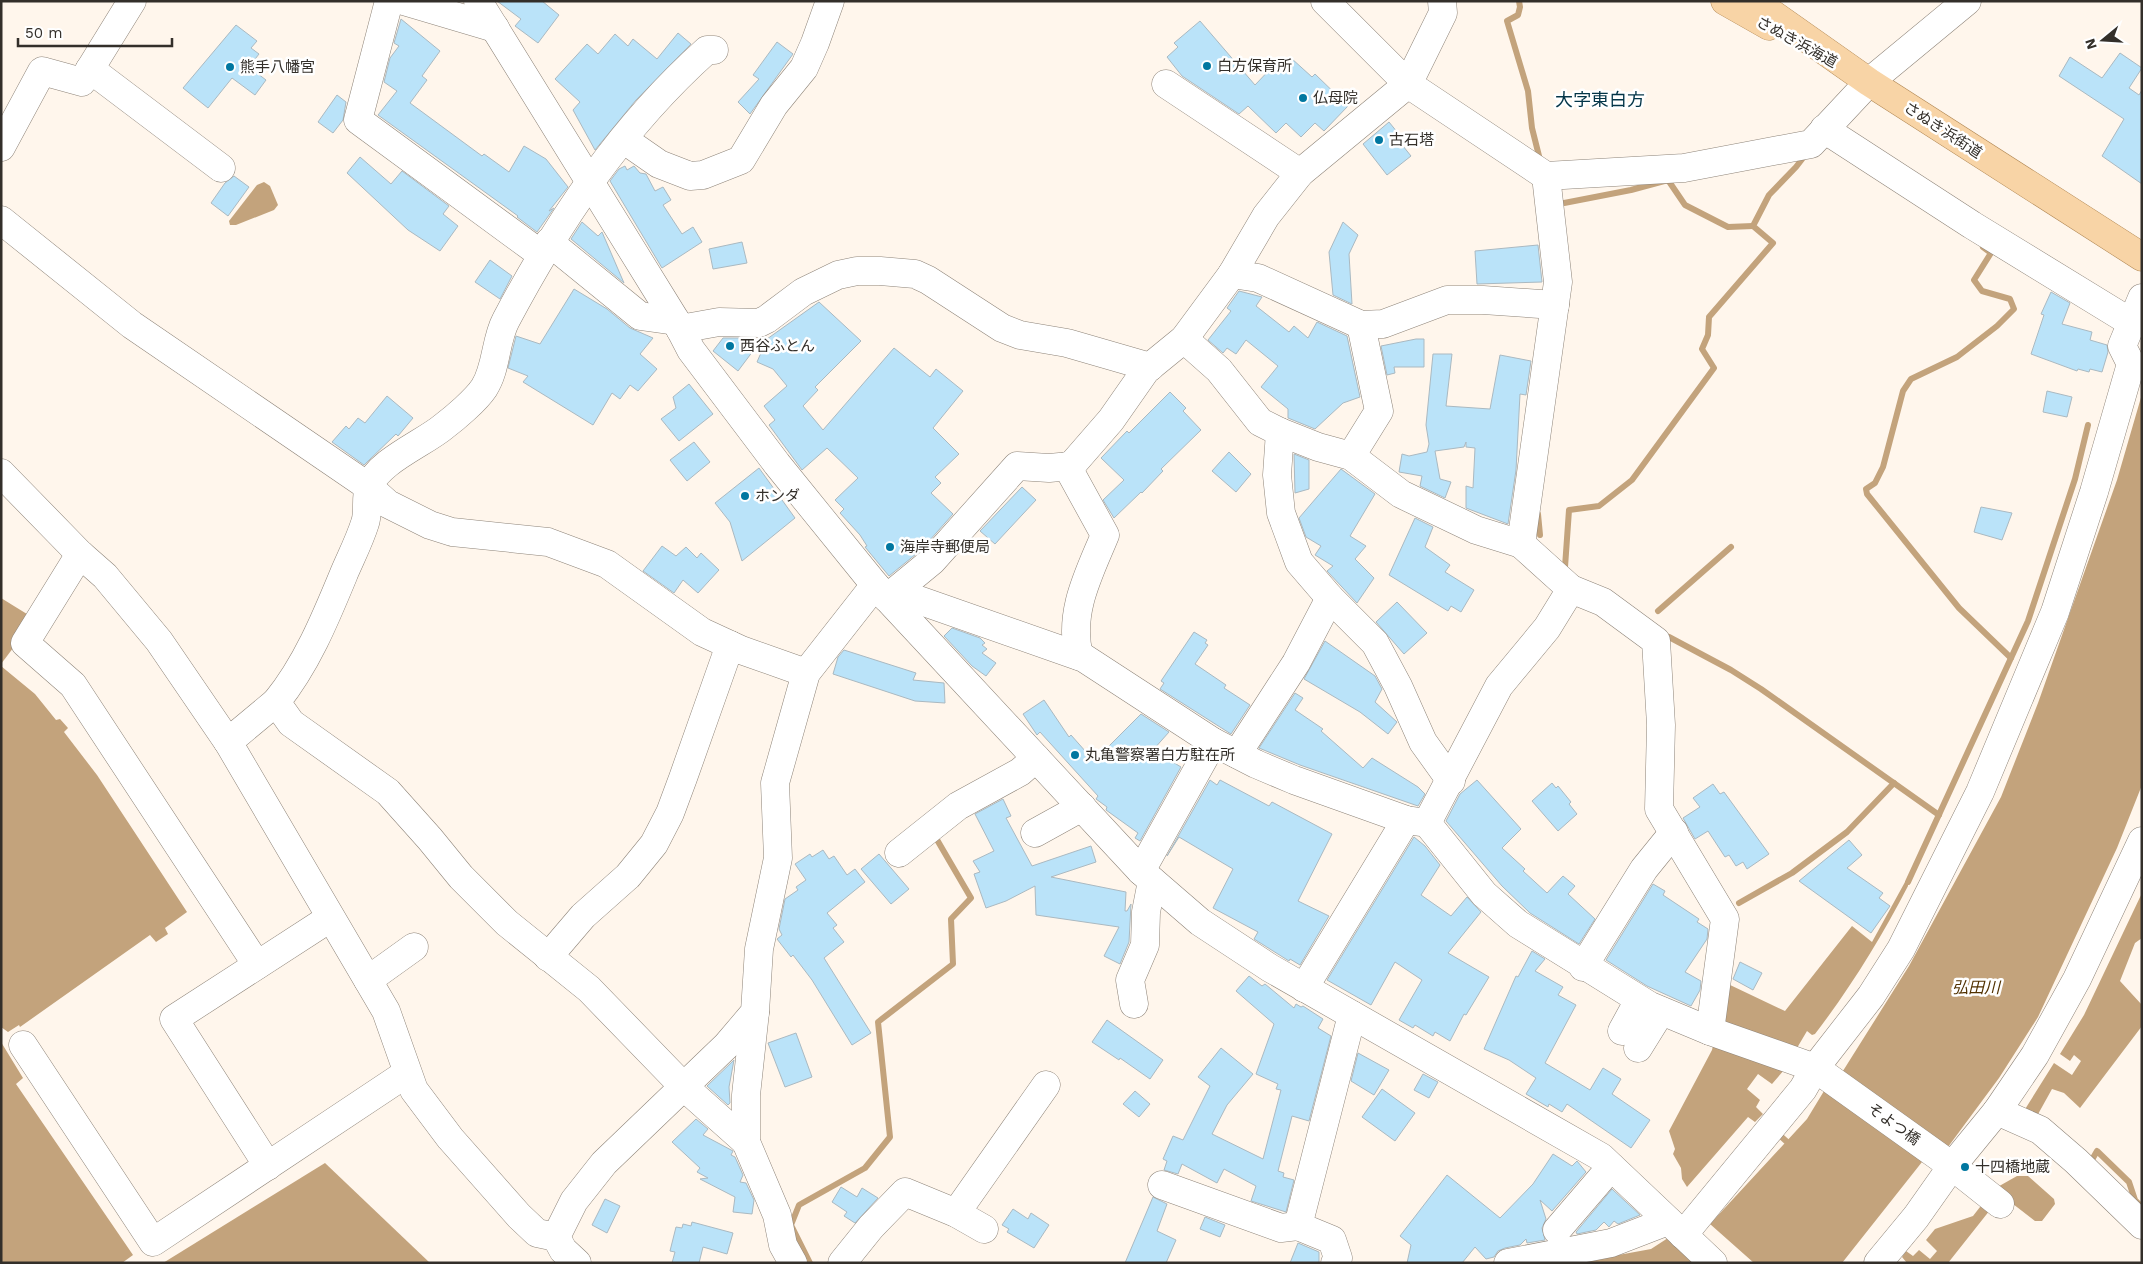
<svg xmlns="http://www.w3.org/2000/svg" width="2143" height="1264" font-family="'Work Sans','Noto Sans JP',sans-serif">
	<rect width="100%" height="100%" fill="#fff6ec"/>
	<g fill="#c3a37c">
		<polygon points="264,182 270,186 278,205 274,210 236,225 230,225 229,221 257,185"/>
		<polygon points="2142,394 2142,785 2117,848 2038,1017 1999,1078 1945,1151 1922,1162 1842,1263 1754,1263 1710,1224 1807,1119 1824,1091 1836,1082 1909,966 2001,797 2038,703 2117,480"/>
		<polygon points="1,598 35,619 1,664"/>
		<polygon points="1,666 35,694 56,720 60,719 68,728 64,732 97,775 187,912 165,928 168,934 156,942 150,935 20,1027 19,1025 8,1032 1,1027"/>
		<path d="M 1905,882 L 1908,882 L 1908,886 C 1881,938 1851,987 1815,1034 L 1812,1035 L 1807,1031 L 1784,1070 L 1772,1084 L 1758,1074 L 1747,1089 L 1760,1100 L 1756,1107 L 1763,1114 L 1755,1122 L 1748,1117 L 1687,1187 L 1682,1179 L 1681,1168 L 1673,1154 L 1675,1149 L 1669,1131 L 1712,1050 L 1728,984 L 1785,1011 L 1852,926 L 1872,942 Z"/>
		<polygon points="2142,893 2142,938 2135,943 2120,981 2142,1005 2142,1026 2080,1108 2064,1093 2052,1089 2037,1116 2022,1114 2054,1063 2072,1075 2081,1061 2074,1055 2070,1061 2060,1054 2084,1015"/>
		<polygon points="1,1042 23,1078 16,1084 133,1255 122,1263 1,1263"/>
		<polygon points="325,1163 430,1263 163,1263"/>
		<polygon points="2017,1176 2028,1176 2054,1199 2055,1204 2042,1221 2035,1221 2004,1197 1990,1210 1948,1263 1907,1263 1902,1257 1906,1251 1913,1256 1919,1250 1930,1259 1937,1251 1926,1240 1935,1229 1973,1216 1994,1189"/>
		<polygon points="1668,1238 1693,1263 1575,1263 1651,1249"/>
	</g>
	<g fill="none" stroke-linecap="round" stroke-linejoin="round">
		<g stroke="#c3a37c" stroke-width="6">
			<polyline points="1519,1 1520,7 1518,15 1507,21 1528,91 1532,128 1539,156"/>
			<polyline points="1560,207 1559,204 1631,190 1668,180 1685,205 1728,227 1753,226"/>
			<polyline points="1983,247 1991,253 1974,280 1982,291 2010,299 2014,309 1997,326 1957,357 1911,379 1903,391 1883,467 1875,483 1866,489 1867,494 1959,608 2011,658"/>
			<polyline points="1538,514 1540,535"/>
			<polyline points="1565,567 1569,510 1599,506 1632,480 1714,368 1702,349 1708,335 1709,317 1773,243 1753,226 1769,195 1796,167 1806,154"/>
			<polyline points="1658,611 1731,547"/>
			<polyline points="1669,637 1731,670 1761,689 1939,815"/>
			<polyline points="1908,882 2028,621 2075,479 2088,425"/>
			<polyline points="1739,903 1792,873 1847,832 1894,783"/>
			<polyline points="1776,1132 1786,1141"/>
			<polyline points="2089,1165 2097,1151 2129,1182 2135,1200 2139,1204"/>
			<polyline points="810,1263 791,1225 799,1205 865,1168 890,1137 878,1022 953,964 951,919 971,898 936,838"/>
		</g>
	</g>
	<g fill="#bae3f9" stroke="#aab9c1">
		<polygon points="497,1 542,1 559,15 538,43 515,26 521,19"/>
		<polygon points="401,19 440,51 422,76 427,80 410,103 482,156 484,154 509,172 524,146 546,159 568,187 549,211 554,208 537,232 517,217 518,216 378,115 397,91 384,82 390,58 399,46 394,43"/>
		<polygon points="1200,21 1255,85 1276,63 1282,68 1291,58 1312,77 1315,74 1348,106 1324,131 1315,123 1301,137 1286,123 1276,133 1248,106 1239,114 1182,76 1167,57 1178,47 1174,43"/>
		<polygon points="236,25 257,41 251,48 259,54 249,67 266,80 255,95 232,78 208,108 183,88"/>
		<polygon points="678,33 691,44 636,100 595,150 573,110 580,102 555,79 587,44 598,54 615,34 628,46 633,39 657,59"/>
		<polygon points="777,42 793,54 750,114 738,102 759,79 753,75"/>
		<polygon points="2120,53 2142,68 2129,88 2139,95 2142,90 2142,184 2102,156 2124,119 2059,76 2070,57 2102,78"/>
		<polygon points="337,95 346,102 343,120 333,133 318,122"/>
		<polygon points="1389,122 1402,138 1399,141 1411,156 1387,175 1363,144"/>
		<polygon points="360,157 391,184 402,171 449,206 443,214 458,226 440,251 408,230 347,173"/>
		<polygon points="625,166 627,170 634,166 640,173 646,174 655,191 663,187 671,200 663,205 682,234 693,227 702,242 662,268 610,181 619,169"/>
		<polygon points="234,176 249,187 228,216 211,203 225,183"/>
		<polygon points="582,222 598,236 602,232 624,283 571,239"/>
		<polygon points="1343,222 1358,235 1349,254 1352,304 1333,295 1329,252"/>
		<polygon points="742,242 747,263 713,269 709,249"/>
		<polygon points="1538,245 1542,282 1477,284 1475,251"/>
		<polygon points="490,260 512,276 500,299 475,282"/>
		<polygon points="574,289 607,309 630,328 653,338 640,354 657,369 638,391 630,385 620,399 612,393 593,425 523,382 528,376 508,368 516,336 540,344"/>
		<polygon points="1239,291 1262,297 1256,306 1289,332 1294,326 1308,338 1317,322 1347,336 1360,397 1343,403 1315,429 1288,418 1288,409 1261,387 1278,366 1246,340 1236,354 1227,348 1223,353 1208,340 1231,311 1227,308"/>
		<polygon points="2051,292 2070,303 2062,324 2092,332 2090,340 2107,345 2108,352 2102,372 2090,369 2089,372 2078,369 2077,371 2031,354 2044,315 2041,314"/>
		<polygon points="819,302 861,341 815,387 818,390 803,406 823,430 894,348 930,377 936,369 963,391 933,428 959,454 935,477 941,483 931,493 953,514 921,550 889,576 865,547 867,546 860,535 840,513 844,509 835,500 858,478 827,448 802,470 769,425 775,420 764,406 787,386 773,369 757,362 767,339"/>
		<polygon points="723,338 744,338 756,347 738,371 713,351"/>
		<polygon points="1416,339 1424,339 1424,367 1394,367 1395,373 1387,375 1381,346"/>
		<polygon points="1433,354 1452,354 1446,406 1490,409 1500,355 1531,361 1526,395 1520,394 1516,470 1508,524 1466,508 1466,486 1473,488 1475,448 1466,447 1466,442 1464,447 1435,451 1440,479 1451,482 1445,498 1420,486 1422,476 1399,472 1402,454 1409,456 1427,452 1429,444 1426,425"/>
		<polygon points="689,384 713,414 679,441 661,419 676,408 673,397"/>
		<polygon points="2047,391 2072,397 2067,417 2043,412"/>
		<polygon points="1170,392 1186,408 1183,411 1201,430 1161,469 1163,471 1142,493 1141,492 1114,518 1103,500 1124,480 1101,458 1127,431 1129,433"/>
		<polygon points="387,396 413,418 398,436 396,434 364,465 332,442 346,426 349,429 358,418 365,423"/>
		<polygon points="694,442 710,462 687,481 670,460"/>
		<polygon points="1229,452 1251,474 1236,492 1212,471"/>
		<polygon points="1294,454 1309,460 1309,489 1295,493"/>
		<polygon points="759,468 795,518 742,561 730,522 715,503"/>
		<polygon points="1341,469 1375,494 1350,536 1366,546 1355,559 1374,578 1357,603 1327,571 1333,566 1315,555 1321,546 1306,537 1299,518"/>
		<polygon points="1022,487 1036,500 995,544 980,531"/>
		<polygon points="1981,507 2012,513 2002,540 1974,532"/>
		<polygon points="1415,518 1433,527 1425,547 1450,565 1445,572 1474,590 1461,612 1451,606 1448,611 1389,575"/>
		<polygon points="662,546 676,556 686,547 697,558 701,553 719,570 698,593 683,580 674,593 643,571"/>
		<polygon points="1397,602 1427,633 1404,654 1376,622"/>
		<polygon points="952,628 980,638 985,643 982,645 987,649 982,653 996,663 986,676 972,666 944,636"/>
		<polygon points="1194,632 1207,640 1205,643 1208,645 1195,664 1226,685 1224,688 1250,705 1231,734 1160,689 1164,683 1161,681"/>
		<polygon points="1325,641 1375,676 1382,689 1375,702 1397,722 1388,734 1360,712 1304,679"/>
		<polygon points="844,650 916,673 913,680 944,683 945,703 915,701 833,674 838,657"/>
		<polygon points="1295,693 1303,698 1295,710 1323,729 1321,731 1363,768 1372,758 1418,787 1425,794 1418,806 1300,765 1259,748"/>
		<polygon points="1044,700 1069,737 1071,735 1094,761 1141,714 1169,732 1153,750 1181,767 1140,841 1135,838 1138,833 1106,810 1107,807 1096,799 1098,796 1040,732 1037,735 1023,714"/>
		<polygon points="1210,780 1217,785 1220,780 1269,806 1272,802 1332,834 1298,901 1329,916 1300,965 1290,959 1289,961 1254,939 1258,932 1213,908 1233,869 1179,837 1167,856"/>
		<polygon points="1477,780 1521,829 1502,848 1525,869 1523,871 1547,893 1563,876 1575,886 1568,894 1595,919 1579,944 1530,913 1502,886 1446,821 1460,794"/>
		<polygon points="1552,783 1556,788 1558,786 1571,802 1569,804 1577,814 1558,831 1532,801"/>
		<polygon points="1713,784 1720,794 1724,792 1769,854 1747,869 1743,862 1736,866 1729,855 1725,857 1708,831 1695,839 1683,818 1700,807 1693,798"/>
		<polygon points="1003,799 1011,816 1006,818 1032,866 1091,846 1096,862 1051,877 1126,892 1125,911 1127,911 1131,904 1129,942 1120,964 1104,956 1119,927 1036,915 1035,886 1006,901 986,908 974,874 980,872 973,861 994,851 975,814"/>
		<polygon points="1414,837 1425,846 1440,865 1421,895 1451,916 1467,897 1481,912 1448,953 1489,977 1466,1015 1464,1014 1450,1041 1435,1032 1433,1036 1415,1025 1413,1028 1399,1020 1422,980 1395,962 1371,1005 1327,980"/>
		<polygon points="1849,840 1862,855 1847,868 1883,893 1879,898 1890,906 1871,933 1799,881"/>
		<polygon points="823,850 829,859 834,856 847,875 855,869 865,882 827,913 837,925 833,928 844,942 824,958 871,1033 852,1045 812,980 793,955 791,957 777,939 782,935 779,929 785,899 798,890 796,887 806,880 795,864 810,854 812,857"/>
		<polygon points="879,854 909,889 891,904 861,869"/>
		<polygon points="1653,884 1665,891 1663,895 1699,919 1697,922 1708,929 1707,939 1685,972 1701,981 1700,990 1691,1006 1647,986 1606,960"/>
		<polygon points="1532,951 1545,959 1535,971 1563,987 1558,995 1576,1005 1545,1063 1590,1090 1603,1068 1621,1079 1612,1094 1650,1120 1631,1148 1567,1104 1562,1112 1549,1104 1548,1107 1526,1094 1536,1078 1509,1060 1484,1049 1516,976 1518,977"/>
		<polygon points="1740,962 1762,973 1753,990 1733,979"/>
		<polygon points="1249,976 1262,986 1265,984 1294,1008 1296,1004 1301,1007 1303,1006 1323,1019 1318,1028 1331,1036 1309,1121 1292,1116 1278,1171 1284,1173 1283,1177 1294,1180 1286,1212 1251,1201 1256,1186 1224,1169 1217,1183 1182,1164 1178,1174 1164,1170 1167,1161 1163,1159 1173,1136 1183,1140 1210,1086 1198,1077 1221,1048 1253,1074 1227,1105 1212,1134 1263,1159 1281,1090 1276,1089 1278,1084 1256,1074 1274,1024 1236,991"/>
		<polygon points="1107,1020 1163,1060 1150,1079 1120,1058 1119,1060 1092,1042"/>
		<polygon points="796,1033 812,1077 785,1087 768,1043"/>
		<polygon points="1358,1053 1389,1070 1374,1095 1351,1081"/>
		<polygon points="734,1060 729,1087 730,1103 728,1105 707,1086"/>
		<polygon points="1423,1074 1438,1082 1429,1098 1414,1090"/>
		<polygon points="1382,1089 1415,1113 1395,1141 1362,1117"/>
		<polygon points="1135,1091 1150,1104 1139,1117 1123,1104"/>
		<polygon points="696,1119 708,1129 703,1135 733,1151 731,1155 735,1157 743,1175 740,1182 746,1183 754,1200 752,1214 733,1212 735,1197 700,1179 708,1178 697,1172 700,1168 672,1142"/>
		<polygon points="1553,1154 1572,1166 1577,1161 1586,1172 1552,1211 1540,1200 1546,1219 1542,1228 1545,1240 1527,1243 1526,1239 1520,1245 1505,1248 1498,1251 1494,1257 1486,1259 1475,1247 1462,1263 1407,1263 1411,1245 1400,1236 1447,1175 1500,1218 1533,1184"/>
		<polygon points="841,1187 857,1197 862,1188 878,1198 855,1223 844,1216 847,1212 832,1202"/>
		<polygon points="1612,1189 1640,1215 1618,1224 1614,1221 1609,1227 1604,1222 1596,1230 1577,1234 1576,1232"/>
		<polygon points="1153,1197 1167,1204 1157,1231 1176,1240 1166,1263 1125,1263"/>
		<polygon points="605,1199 620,1206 607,1233 592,1225"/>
		<polygon points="1013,1209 1028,1219 1031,1213 1049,1225 1034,1248 1007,1232 1009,1229 1002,1225"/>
		<polygon points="1205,1217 1225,1225 1220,1237 1200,1229"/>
		<polygon points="692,1222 733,1233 727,1254 703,1247 699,1263 672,1263 675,1252 670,1251 676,1227 682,1228 683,1224 691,1226"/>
		<polygon points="1298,1243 1319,1252 1319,1263 1290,1263"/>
	</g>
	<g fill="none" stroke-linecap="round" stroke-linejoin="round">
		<defs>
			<g id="minor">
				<polyline points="389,1 358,120 542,255"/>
				<polyline points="404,1 495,28"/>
				<polyline points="478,1 676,321 691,350 777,464 875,585 1141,871 1200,922 1270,968 1601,1157 1713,1263"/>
				<polyline points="1325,1 1408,84 1546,176 1684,168 1811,144 1869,82 1967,1"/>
				<path d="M 714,50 L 707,50 C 622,126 559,220 506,320 C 495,340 497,368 484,388 C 476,400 455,418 443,427 C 424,443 377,462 369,487 C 365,498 369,512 365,523 C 360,539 352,555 345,571 C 326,617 307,664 276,702 L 291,723 L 388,792 L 430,839 L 461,877 L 507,923 L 589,989 L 683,1086 L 746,1142"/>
				<polyline points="90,69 221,168"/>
				<polyline points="1166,84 1300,173"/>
				<polyline points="1824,129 1972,225 2132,323"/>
				<polyline points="623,139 659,164 690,176 703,175 741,160 774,105 804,68 815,43 830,1"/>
				<polyline points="1,147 42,71 82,82 132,1"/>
				<polyline points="1,220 132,325 369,487 388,504 430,525 452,532 548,542 607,564 702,632 741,650 806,673"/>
				<polyline points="549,242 640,316 676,321"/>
				<polyline points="1232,274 1258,278 1361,325 1383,324 1447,300 1483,300 1555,305"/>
				<polyline points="680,329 719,322 759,323 767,319 803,292 838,275 857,271 880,271 915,274 928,280 1002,328 1020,335 1067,343 1150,367"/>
				<polyline points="1184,339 1219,370 1260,422 1280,432 1277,475 1281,513 1299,562 1330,598 1375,643 1398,686 1423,742 1451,781"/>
				<polyline points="1280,432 1318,447 1351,456 1401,494 1476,530 1521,544"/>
				<polyline points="1351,456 1379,411 1361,325"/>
				<path d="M 1067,466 L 1105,535 C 1089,574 1068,612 1079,656"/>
				<polyline points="1,473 80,554 105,576 159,641 228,742 386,1011 414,1090 450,1138 519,1216 537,1233 556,1237 574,1201 604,1163 727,1045 755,1012 759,949 778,858 775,783 806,673 875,585"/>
				<polyline points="80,554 25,643 73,685 257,965"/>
				<polyline points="1571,589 1603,602 1656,641 1661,725 1659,809 1725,919 1710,1031"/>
				<polyline points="887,598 907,596 1084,658 1213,742 1256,764 1294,780 1406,820 1427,823 1484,894 1518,924 1650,1006 1710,1031 1815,1068 1952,1166 2000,1204"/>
				<polyline points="887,598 932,561 1017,466 1049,468 1071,466 1111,420 1146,370 1184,339 1232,274 1266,216 1300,173 1408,84 1443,13 1442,1"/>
				<polyline points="228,742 276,702"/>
				<polyline points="1237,754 1296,663 1330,598"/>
				<polyline points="1427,823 1499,686 1547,628 1571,589 1521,544 1558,282 1546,176"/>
				<polyline points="1035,833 1082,807"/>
				<polyline points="899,853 958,806 1020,772 1036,758"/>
				<polyline points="1141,871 1213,742"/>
				<polyline points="548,957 583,916 628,876 654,844 670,813 683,778 730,645"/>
				<polyline points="1583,967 1644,869 1674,832"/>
				<polyline points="368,980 414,947"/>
				<polyline points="1304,988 1406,820"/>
				<polyline points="1134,1004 1130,980 1145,945 1146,912 1152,881"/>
				<polyline points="755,1012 746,1095 746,1142 777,1215 783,1245 793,1263"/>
				<polyline points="1622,1031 1639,1000"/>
				<polyline points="23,1045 153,1242 407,1073"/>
				<polyline points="1638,1048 1661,1011"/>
				<polyline points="1997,1111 2040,1130 2076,1161 2142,1225"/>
				<polyline points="268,1166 174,1019 330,918"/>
				<polyline points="1162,1185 1281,1228 1298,1226"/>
				<polyline points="956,1213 1046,1085"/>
				<polyline points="1557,1230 1611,1167"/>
				<polyline points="1683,1235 1803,1089 1815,1068 1871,996 1901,949 1980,792 2055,612 2094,492 2131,364 2122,346 2142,298"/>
				<polyline points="556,1237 563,1250 577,1263"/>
				<polyline points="842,1263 871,1227 905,1192 956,1213 984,1229"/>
				<polyline points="1335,1263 1338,1258 1332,1240 1298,1226 1352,1015"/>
				<polyline points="1508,1263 1611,1243 1668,1221"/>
				<polyline points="1878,1263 1916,1217 1952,1166 1997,1111 2035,1055 2077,979 2142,841"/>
			</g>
			<g id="major">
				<polyline points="1725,1 1769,26"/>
				<polyline points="1754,1 1869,82 2142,257"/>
			</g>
		</defs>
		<use href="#minor" stroke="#8e8479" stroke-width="29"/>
		<use href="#major" stroke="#b08754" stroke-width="29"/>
		<use href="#minor" stroke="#fff" stroke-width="28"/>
		<use href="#major" stroke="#f8d4a6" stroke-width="28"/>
	</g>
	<g fill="#0177a0" stroke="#fff" stroke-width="2">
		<circle cx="1207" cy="66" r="5"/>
		<circle cx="230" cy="67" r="5"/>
		<circle cx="1303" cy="98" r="5"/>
		<circle cx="1379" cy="140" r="5"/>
		<circle cx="730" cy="346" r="5"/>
		<circle cx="745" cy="496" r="5"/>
		<circle cx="890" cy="547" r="5"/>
		<circle cx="1075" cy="755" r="5"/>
		<circle cx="1965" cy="1167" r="5"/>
	</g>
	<g text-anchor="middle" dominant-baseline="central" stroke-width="5" stroke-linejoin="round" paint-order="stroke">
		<g font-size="15" fill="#332f2a" stroke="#fff">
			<text transform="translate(1797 42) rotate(29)">さぬき浜海道</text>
			<text transform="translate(1943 130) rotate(33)">さぬき浜街道</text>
			<text transform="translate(1894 1124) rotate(36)">そよつ橋</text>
		</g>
		<g font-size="15" fill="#332f2a" stroke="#fff" text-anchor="start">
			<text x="1217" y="66">白方保育所</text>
			<text x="240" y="67">熊手八幡宮</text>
			<text x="1313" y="98">仏母院</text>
			<text x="1389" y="140">古石塔</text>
			<text x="740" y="346">西谷ふとん</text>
			<text x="755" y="496">ホンダ</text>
			<text x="900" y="547">海岸寺郵便局</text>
			<text x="1085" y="755">丸亀警察署白方駐在所</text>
			<text x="1975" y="1167">十四橋地蔵</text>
		</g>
		<g font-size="16" font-style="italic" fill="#513100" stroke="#fff">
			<text x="1976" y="987">弘田川</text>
		</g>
		<g font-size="18" fill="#033548" stroke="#fff">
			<text x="1600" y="99">大字東白方</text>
		</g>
	</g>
	<rect width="2143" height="1264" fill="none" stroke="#332f2a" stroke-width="5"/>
	<g transform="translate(2103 40) rotate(252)" stroke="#ffffff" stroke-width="4" paint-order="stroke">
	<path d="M0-4L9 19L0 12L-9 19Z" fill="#332f2a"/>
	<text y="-8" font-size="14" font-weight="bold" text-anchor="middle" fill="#332f2a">N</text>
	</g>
	<path d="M18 38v8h154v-8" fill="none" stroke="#332f2a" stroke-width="2.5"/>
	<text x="25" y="38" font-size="15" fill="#332f2a" stroke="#ffffff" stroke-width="4" paint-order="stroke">50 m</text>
</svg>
